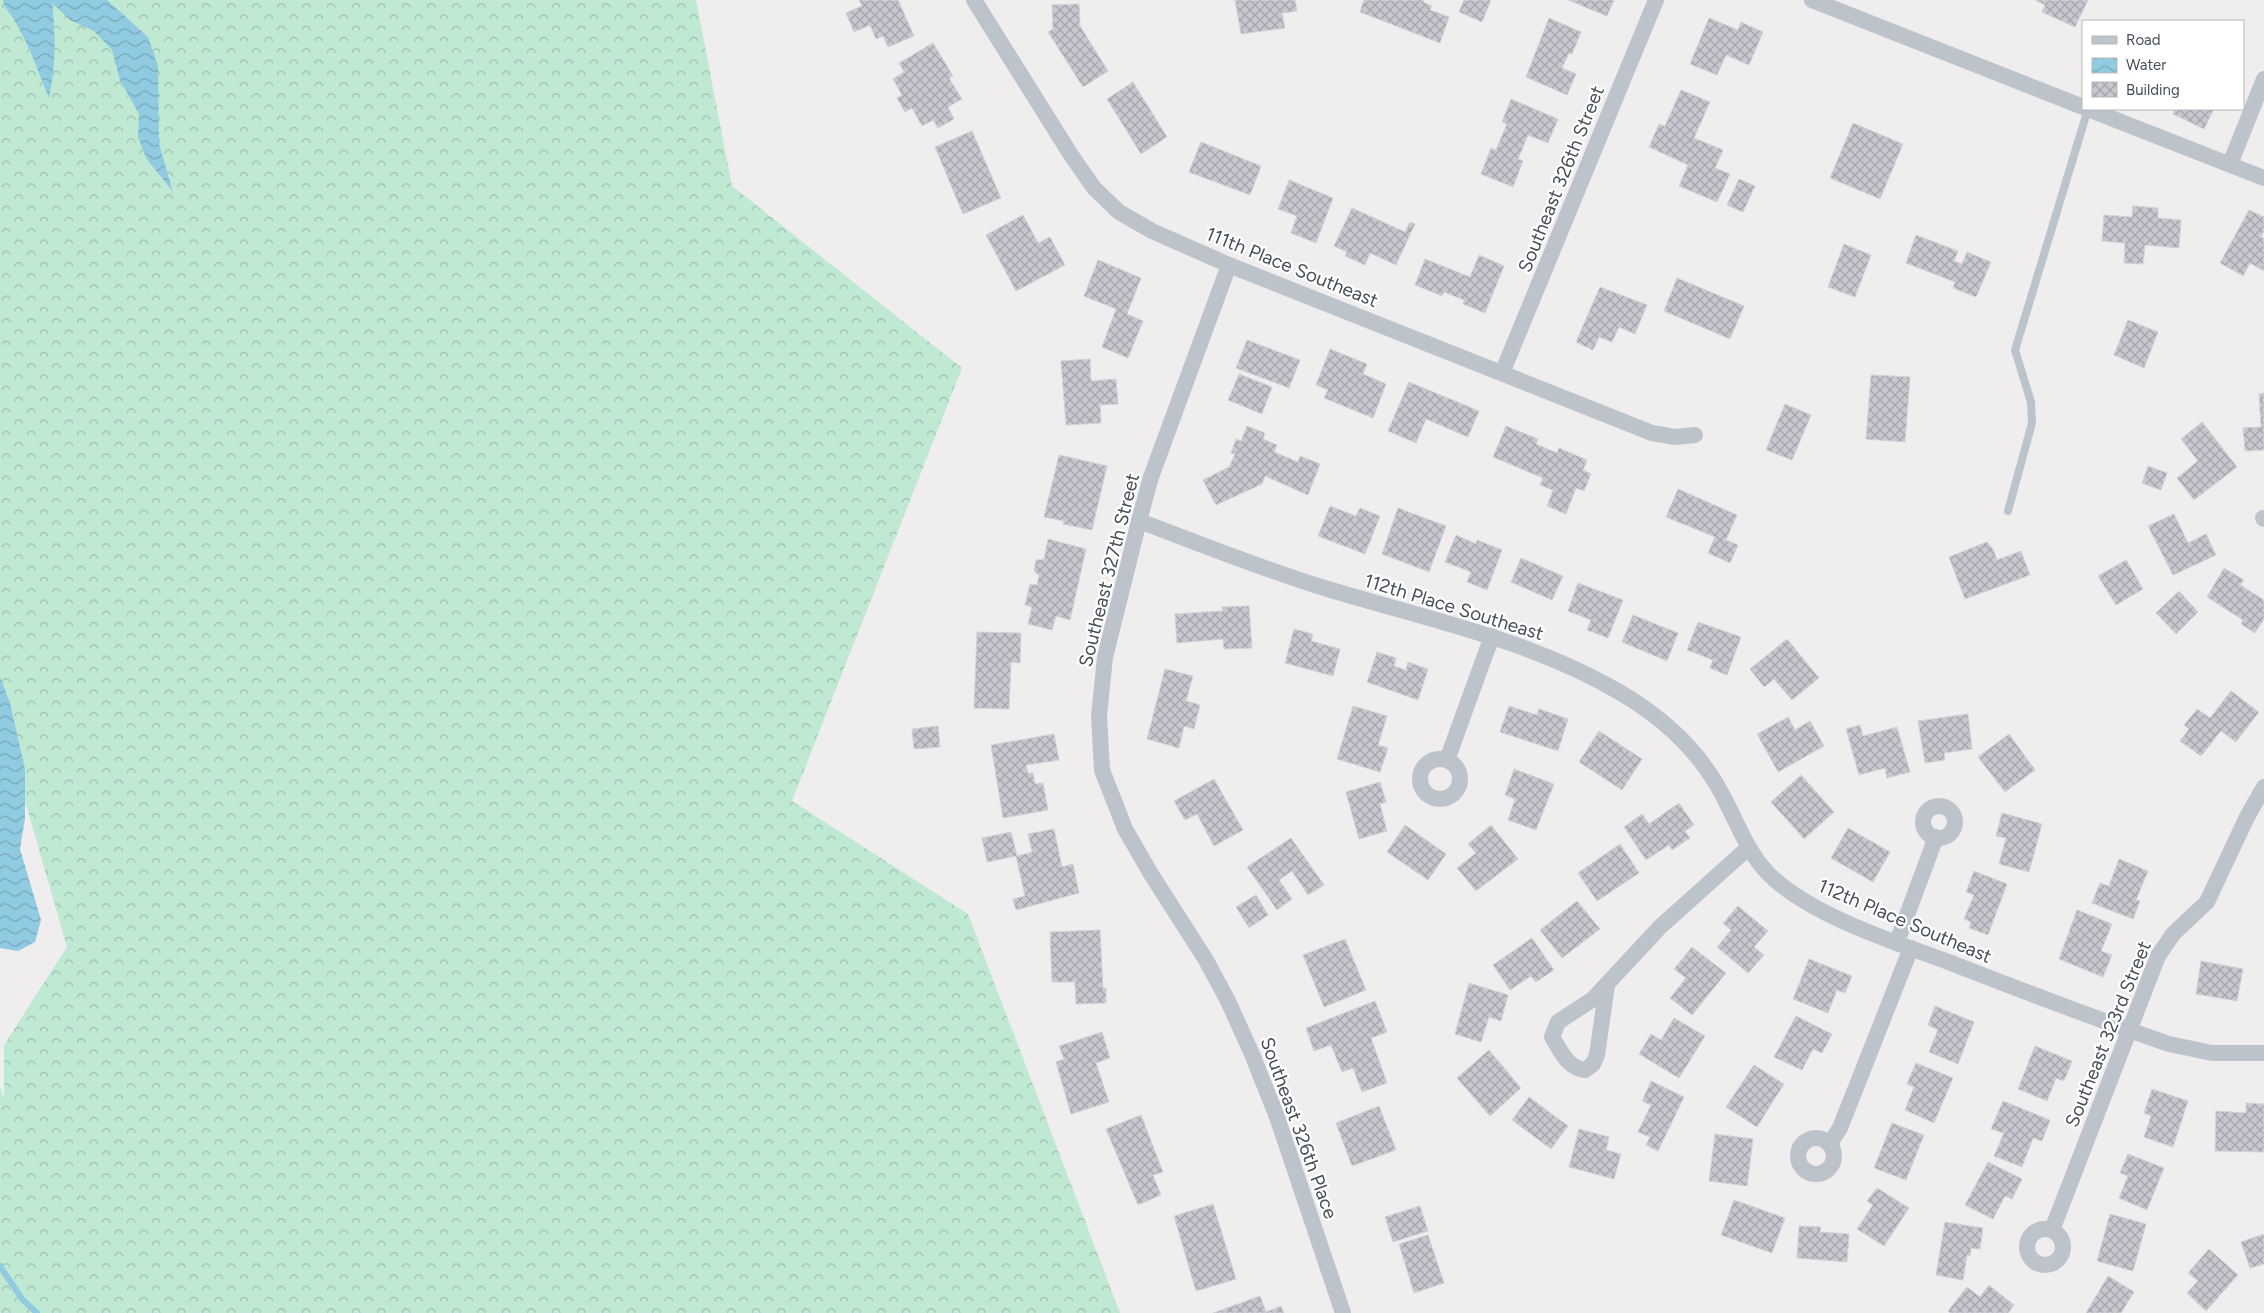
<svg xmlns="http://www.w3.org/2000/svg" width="2264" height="1313" font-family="Figtree,sans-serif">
	<defs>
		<pattern id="forest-crowns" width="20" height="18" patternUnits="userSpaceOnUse" patternTransform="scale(1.25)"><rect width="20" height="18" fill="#bfe9d2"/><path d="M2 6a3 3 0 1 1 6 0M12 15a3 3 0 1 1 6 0" fill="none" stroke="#9dbfad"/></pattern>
		<pattern id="water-waves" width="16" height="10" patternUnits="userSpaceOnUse" patternTransform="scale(1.25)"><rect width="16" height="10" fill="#90cbe2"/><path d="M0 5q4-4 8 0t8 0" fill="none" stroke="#77a7ba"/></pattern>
		<pattern id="building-cross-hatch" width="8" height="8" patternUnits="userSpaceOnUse" patternTransform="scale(1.25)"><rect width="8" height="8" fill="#c7c8cf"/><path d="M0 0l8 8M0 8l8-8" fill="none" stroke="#a3a5ab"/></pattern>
	</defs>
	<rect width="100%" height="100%" fill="#efeded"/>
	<polygon fill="url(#forest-crowns)" points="0,0 696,0 732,186 962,368 792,801 968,914 1120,1313 0,1313 0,1087 4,1098 4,1045 67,947 0,714"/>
	<g fill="url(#water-waves)">
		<path d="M 3,0 L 107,0 L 148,37 L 158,66 L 159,144 L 173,192 L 146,158 L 138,137 L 139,114 L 120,80 L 112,50 L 94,31 L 70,20 L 52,3 C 56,35 56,66 49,98 C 38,72 29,44 14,20 C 11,14 4,8 3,0 Z"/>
		<polygon points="0,677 10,703 25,769 25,818 20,849 41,920 35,942 18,951 0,948"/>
	</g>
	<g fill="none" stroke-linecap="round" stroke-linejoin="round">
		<polyline stroke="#90cbe2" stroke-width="6" points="0,1266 22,1299 37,1313"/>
	</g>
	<g fill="url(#building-cross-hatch)" stroke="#d1d3d8">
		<polygon points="859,0 898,0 914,36 888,47 883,36 876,39 870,25 854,32 846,13 862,6"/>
		<polygon points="1235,0 1295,0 1297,11 1282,13 1285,28 1241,34"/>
		<polygon points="1364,0 1424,0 1423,2 1432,6 1430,10 1449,17 1440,43 1360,12"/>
		<polygon points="1464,0 1491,0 1482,22 1459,12"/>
		<polygon points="1568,0 1614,0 1607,16"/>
		<polygon points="2035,0 2088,0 2075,27 2042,12 2045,5"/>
		<polygon points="1079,4 1080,26 1108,71 1083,87 1048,32 1053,29 1052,5"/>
		<polygon points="1549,18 1581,32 1572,54 1569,53 1562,68 1576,74 1567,95 1526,77"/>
		<polygon points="1709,18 1738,30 1741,22 1763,32 1749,65 1726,55 1717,75 1690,64"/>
		<polygon points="933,43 953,76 949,78 962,99 948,107 954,119 938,128 933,120 922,126 912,108 905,112 897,98 902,95 893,79 904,72 899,63"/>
		<polygon points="1133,82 1167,137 1141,154 1107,99"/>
		<polygon points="1681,90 1710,102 1694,138 1723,150 1715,168 1730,174 1717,202 1679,186 1688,165 1649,147 1659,124 1665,126"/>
		<polygon points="1511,99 1558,119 1548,143 1528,135 1518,159 1523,161 1513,187 1481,174 1491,148 1496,150 1507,124 1502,122"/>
		<polygon points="2175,109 2214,109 2204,129 2173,114"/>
		<polygon points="1853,123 1903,144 1880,199 1830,178"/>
		<polygon points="972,131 1001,198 963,214 935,147"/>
		<polygon points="1201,142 1261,166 1250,195 1189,172"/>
		<polygon points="1739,179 1755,186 1743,212 1727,205"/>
		<polygon points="1289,180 1333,198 1316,243 1291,233 1297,216 1278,209"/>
		<polygon points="2133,206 2158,208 2158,218 2181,220 2179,248 2145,245 2143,264 2124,263 2125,243 2102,241 2104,215 2132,217"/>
		<polygon points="1352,208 1405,232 1410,222 1415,224 1396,265 1370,253 1365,265 1345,256 1347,252 1334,246"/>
		<polygon points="2249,210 2264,217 2264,231 2261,237 2264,238 2264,271 2250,263 2243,276 2220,263"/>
		<polygon points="1023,215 1038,243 1050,237 1065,265 1016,291 986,235"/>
		<polygon points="1916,235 1958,251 1954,261 1962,264 1967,252 1991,262 1976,297 1953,288 1955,282 1906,263"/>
		<polygon points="1844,244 1871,255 1855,297 1828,287"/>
		<polygon points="1479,255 1504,266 1485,313 1463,304 1464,300 1444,292 1442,296 1415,285 1425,259 1470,277"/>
		<polygon points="1098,260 1141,278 1127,314 1143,321 1128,358 1102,347 1116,309 1084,296"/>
		<polygon points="1677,278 1744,306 1730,339 1664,311"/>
		<polygon points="1600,287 1647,305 1635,334 1619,327 1612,342 1599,337 1593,350 1576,342"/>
		<polygon points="2128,320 2158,332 2144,368 2114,355"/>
		<polygon points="1247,340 1300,360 1289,388 1236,368"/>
		<polygon points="1330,349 1367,364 1363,374 1386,384 1373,418 1324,398 1328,390 1316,385"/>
		<polygon points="1090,359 1091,381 1116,379 1118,404 1100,405 1101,423 1066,425 1061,361"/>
		<polygon points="1239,374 1272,387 1262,414 1228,400"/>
		<polygon points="1871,375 1910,377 1905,442 1866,439"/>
		<polygon points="1409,382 1479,411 1468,437 1426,419 1416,443 1388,431"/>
		<polygon points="2264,393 2264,450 2245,451 2243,428 2261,427 2259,394"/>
		<polygon points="1785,404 1811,415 1792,460 1766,450"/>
		<polygon points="2202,422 2237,467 2194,500 2177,478 2198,461 2181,439"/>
		<polygon points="1247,426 1265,433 1263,439 1277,445 1274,452 1298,462 1300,456 1320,464 1308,495 1265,476 1262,484 1216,505 1203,480 1229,467 1235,454 1231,453 1236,439 1241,441"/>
		<polygon points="1506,426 1538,439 1536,444 1557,453 1559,448 1587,460 1583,470 1591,474 1584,491 1576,488 1566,514 1547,506 1553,490 1540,485 1543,478 1493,457"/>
		<polygon points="1059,455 1107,466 1092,530 1063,524 1064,521 1044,517"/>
		<polygon points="2148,466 2167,473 2161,490 2142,483"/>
		<polygon points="1678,489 1737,515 1726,540 1738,545 1730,563 1708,553 1715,537 1666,517"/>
		<polygon points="1330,506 1356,516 1360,508 1380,516 1365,554 1318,536"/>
		<polygon points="1398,508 1446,526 1429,572 1382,554"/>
		<polygon points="2174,514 2188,543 2206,534 2216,555 2173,575 2148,526"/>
		<polygon points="1456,535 1476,544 1477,540 1502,550 1487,590 1467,582 1471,572 1445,562"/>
		<polygon points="1048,539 1086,549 1070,620 1056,616 1052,630 1028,624 1032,607 1025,605 1030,584 1037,585 1039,575 1034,571 1036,560 1044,559"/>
		<polygon points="1987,542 1993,549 1997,560 2021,551 2030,575 1965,599 1949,557"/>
		<polygon points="1521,558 1563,576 1552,600 1511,582"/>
		<polygon points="2126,560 2143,589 2116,605 2098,576"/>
		<polygon points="2224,568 2244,580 2240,585 2264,600 2264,619 2255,633 2241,624 2243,620 2207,597"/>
		<polygon points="1578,583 1623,600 1608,638 1587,630 1591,620 1568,611"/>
		<polygon points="2179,591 2198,612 2176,634 2156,613"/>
		<polygon points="1249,606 1252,648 1224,649 1223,639 1177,643 1175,614 1223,611 1222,607"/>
		<polygon points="1633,615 1678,633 1667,661 1622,642"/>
		<polygon points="1698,622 1741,637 1727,675 1710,668 1713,660 1687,650"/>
		<polygon points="1294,629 1313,634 1311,641 1340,649 1333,676 1285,663"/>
		<polygon points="977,632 1021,633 1020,663 1011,662 1009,709 974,708"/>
		<polygon points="1787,639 1819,678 1792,700 1774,679 1764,687 1750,669"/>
		<polygon points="1377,652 1396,658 1394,666 1406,670 1408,662 1428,669 1418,700 1367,682"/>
		<polygon points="1165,669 1193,676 1186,701 1200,705 1194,729 1184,726 1179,748 1147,739"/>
		<polygon points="2231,691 2259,712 2236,742 2221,731 2201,756 2180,741 2189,729 2184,725 2197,709 2210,718"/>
		<polygon points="1353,706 1387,716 1378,745 1388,748 1380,772 1337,759"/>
		<polygon points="1509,706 1537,715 1539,709 1568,719 1558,751 1500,732"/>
		<polygon points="1968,714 1972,749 1944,753 1945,760 1925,763 1918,721"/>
		<polygon points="1788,717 1795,730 1810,721 1824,746 1778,772 1757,734"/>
		<polygon points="1860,725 1863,736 1897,727 1910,772 1887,778 1885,768 1859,775 1846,729"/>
		<polygon points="938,726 940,747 914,749 912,729"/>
		<polygon points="1599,731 1642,759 1622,790 1579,762"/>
		<polygon points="1054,734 1059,760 1026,765 1028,773 1033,773 1035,784 1043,783 1048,810 1003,818 991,745"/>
		<polygon points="2009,734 2035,770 2005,792 1978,757"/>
		<polygon points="1514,769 1554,784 1536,830 1508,820 1515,799 1505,795"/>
		<polygon points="1801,775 1834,812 1804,839 1771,802"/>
		<polygon points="1214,779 1243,830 1214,846 1197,814 1185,820 1174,801"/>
		<polygon points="1380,782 1386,802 1380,804 1387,831 1359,839 1346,792"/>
		<polygon points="1679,803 1694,825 1685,831 1690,838 1672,850 1669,845 1646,860 1624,827 1642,814 1649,824"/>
		<polygon points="2002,813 2042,824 2029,872 1999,864 2006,838 1996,836"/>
		<polygon points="1405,825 1446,854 1428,880 1387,852"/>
		<polygon points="1491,825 1518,859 1476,891 1457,868 1476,853 1468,844"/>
		<polygon points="1848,828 1890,852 1873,882 1831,858"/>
		<polygon points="1054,829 1062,867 1073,864 1079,893 1016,910 1013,899 1025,896 1016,856 987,862 982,838 1011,832 1017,856 1032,852 1028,834"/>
		<polygon points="1291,838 1324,885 1308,895 1292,871 1279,880 1292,899 1277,910 1247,867"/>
		<polygon points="1620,844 1639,873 1597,901 1578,873"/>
		<polygon points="2119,859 2148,871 2136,900 2140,901 2133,919 2092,903 2100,883 2109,886"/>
		<polygon points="1974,871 2007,884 1988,935 1969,928 1971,922 1964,919 1974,895 1966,892"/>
		<polygon points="1256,895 1268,915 1249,928 1236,907"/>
		<polygon points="1577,901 1600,929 1562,958 1540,930"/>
		<polygon points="1738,906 1768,931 1754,947 1764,955 1748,973 1717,947 1731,930 1723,923"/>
		<polygon points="2077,910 2112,924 2101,951 2112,955 2103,977 2059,959"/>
		<polygon points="1100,930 1103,988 1106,988 1106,1003 1076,1004 1075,982 1052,982 1050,932"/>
		<polygon points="1532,938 1554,970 1536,982 1531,976 1510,990 1493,965"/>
		<polygon points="1345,939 1366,990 1324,1007 1303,955"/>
		<polygon points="1692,947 1726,973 1692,1015 1670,998 1686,978 1674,969"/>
		<polygon points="1809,959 1852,976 1845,993 1837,990 1828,1013 1793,999"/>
		<polygon points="2201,961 2243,969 2237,1001 2196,994"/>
		<polygon points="1469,983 1508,995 1501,1021 1489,1017 1481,1042 1455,1034"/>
		<polygon points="1375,1001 1387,1032 1371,1038 1387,1083 1362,1092 1353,1068 1342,1072 1331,1045 1314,1051 1306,1028"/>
		<polygon points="1935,1006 1974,1022 1958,1064 1929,1052 1938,1030 1928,1025"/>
		<polygon points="1796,1016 1832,1034 1822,1053 1813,1049 1802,1070 1774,1057"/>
		<polygon points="1674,1018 1705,1036 1679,1078 1639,1054 1651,1034 1661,1040"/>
		<polygon points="1102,1032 1110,1058 1096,1063 1109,1102 1071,1114 1056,1062 1064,1059 1059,1046"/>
		<polygon points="2035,1046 2072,1061 2064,1081 2056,1078 2047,1101 2018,1089"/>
		<polygon points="1489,1050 1521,1088 1490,1116 1457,1078"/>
		<polygon points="1916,1063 1953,1078 1934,1123 1905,1110 1914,1087 1907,1084"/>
		<polygon points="1754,1065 1784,1084 1757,1127 1726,1107"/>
		<polygon points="1651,1081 1684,1097 1658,1151 1646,1145 1650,1137 1638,1132 1651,1105 1642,1101"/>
		<polygon points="2152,1089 2188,1101 2173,1147 2144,1137 2151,1116 2144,1113"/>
		<polygon points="1529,1097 1568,1126 1551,1149 1512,1120"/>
		<polygon points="2003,1101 2050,1120 2042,1141 2033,1138 2022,1167 1994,1156 2004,1133 1991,1129"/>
		<polygon points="2246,1103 2264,1104 2264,1152 2215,1151 2216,1111 2246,1113"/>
		<polygon points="1379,1106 1396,1150 1352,1166 1336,1123"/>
		<polygon points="1141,1115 1163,1172 1153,1175 1161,1195 1138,1205 1106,1129"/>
		<polygon points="1892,1123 1924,1135 1906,1180 1874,1168"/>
		<polygon points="1579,1129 1609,1137 1606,1150 1621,1154 1614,1179 1569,1167"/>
		<polygon points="1715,1134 1753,1139 1747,1186 1709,1181"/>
		<polygon points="2128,1154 2164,1168 2147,1210 2119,1198 2128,1176 2120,1173"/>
		<polygon points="1988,1162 2022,1179 2012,1199 2005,1196 1993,1219 1965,1205"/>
		<polygon points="1877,1188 1909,1208 1884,1246 1857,1229 1873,1205 1867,1201"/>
		<polygon points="1734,1200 1785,1218 1772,1253 1721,1235"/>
		<polygon points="1213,1204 1236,1279 1196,1291 1174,1216"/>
		<polygon points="1420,1206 1428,1231 1393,1242 1385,1217"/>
		<polygon points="2110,1214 2146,1224 2133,1271 2097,1261"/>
		<polygon points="1945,1222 1983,1228 1980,1249 1971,1248 1970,1256 1967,1255 1963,1280 1936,1275"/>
		<polygon points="1799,1226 1821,1227 1820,1232 1849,1234 1847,1262 1797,1258"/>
		<polygon points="2264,1234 2264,1264 2250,1268 2241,1242"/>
		<polygon points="1428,1235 1444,1283 1414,1293 1399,1244"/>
		<polygon points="2209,1249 2238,1275 2206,1311 2187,1293 2198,1281 2188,1273"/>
		<polygon points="2108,1276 2134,1292 2121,1313 2086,1313"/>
		<polygon points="1989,1285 2014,1305 2008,1313 1950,1313 1948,1311 1967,1287 1980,1297"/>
		<polygon points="1260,1296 1266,1312 1281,1306 1284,1313 1213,1313"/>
	</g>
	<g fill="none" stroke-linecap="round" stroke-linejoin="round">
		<polyline stroke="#bcc3cb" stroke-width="8" points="2008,511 2032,423 2031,402 2015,350 2088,109"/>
		<g stroke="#bcc3cb" stroke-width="16">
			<polyline points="974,0 1071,155 1094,188 1119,212 1152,231 1229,265 1652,433 1675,437 1695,435"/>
			<polyline points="1812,0 2083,107"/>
			<polyline points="2088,109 2264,178"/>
			<polyline points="2230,164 2264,79"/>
			<polyline points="1229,265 1151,477 1139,521 1105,657 1099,716 1102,770 1125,829 1151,874 1206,960 1228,1001 1252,1054 1277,1117 1343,1313"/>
			<polyline points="1502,373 1656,0"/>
			<polyline points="2263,518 2264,519"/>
			<path d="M 1139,521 C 1198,543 1258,567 1318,586 C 1421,618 1528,638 1621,693 C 1665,719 1701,752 1724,798 C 1739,826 1749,857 1774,879 C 1818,918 1895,942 1951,963 C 2023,991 2096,1019 2169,1044 L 2212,1053 L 2264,1053"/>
			<circle cx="1440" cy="779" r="20"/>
			<polyline points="1447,760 1492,636"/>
			<circle cx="1939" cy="822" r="16"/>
			<polyline points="1897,942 1936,837"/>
			<path d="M 1607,985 L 1597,1055 L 1593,1064 L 1585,1070 C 1567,1068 1561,1051 1552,1037 L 1558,1022 L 1593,999 L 1660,927 L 1748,848"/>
			<circle cx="1816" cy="1156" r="18"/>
			<polyline points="1830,1143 1840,1128 1911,948"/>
			<circle cx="2045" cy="1247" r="18"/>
			<polyline points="2052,1230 2158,956 2173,934 2207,902 2247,817 2264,787"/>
		</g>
	</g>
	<g text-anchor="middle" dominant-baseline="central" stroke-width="4.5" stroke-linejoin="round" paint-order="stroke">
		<g font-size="19" fill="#474f58" stroke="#fff">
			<text transform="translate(1561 179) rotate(-68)">Southeast 326th Street</text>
			<text transform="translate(1292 267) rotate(22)">111th Place Southeast</text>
			<text transform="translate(1109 570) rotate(-76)">Southeast 327th Street</text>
			<text transform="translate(1454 607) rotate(17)">112th Place Southeast</text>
			<text transform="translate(1905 921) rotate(23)">112th Place Southeast</text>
			<text transform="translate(2108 1034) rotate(-68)">Southeast 323rd Street</text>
			<text transform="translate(1299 1128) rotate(70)">Southeast 326th Place</text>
		</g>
	</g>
	<rect x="2082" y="20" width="162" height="90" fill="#ffffff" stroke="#b5b9bc"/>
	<rect x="2092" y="36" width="25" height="8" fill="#bcc3cb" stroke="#b5b9bc"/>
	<text x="2126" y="45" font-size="15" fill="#474f58">Road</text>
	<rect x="2092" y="58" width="25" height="15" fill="url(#water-waves)" stroke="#b5b9bc"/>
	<text x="2126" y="70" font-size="15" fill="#474f58">Water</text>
	<rect x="2092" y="82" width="25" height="15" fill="url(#building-cross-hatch)" stroke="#b5b9bc"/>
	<text x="2126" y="95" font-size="15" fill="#474f58">Building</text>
</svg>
